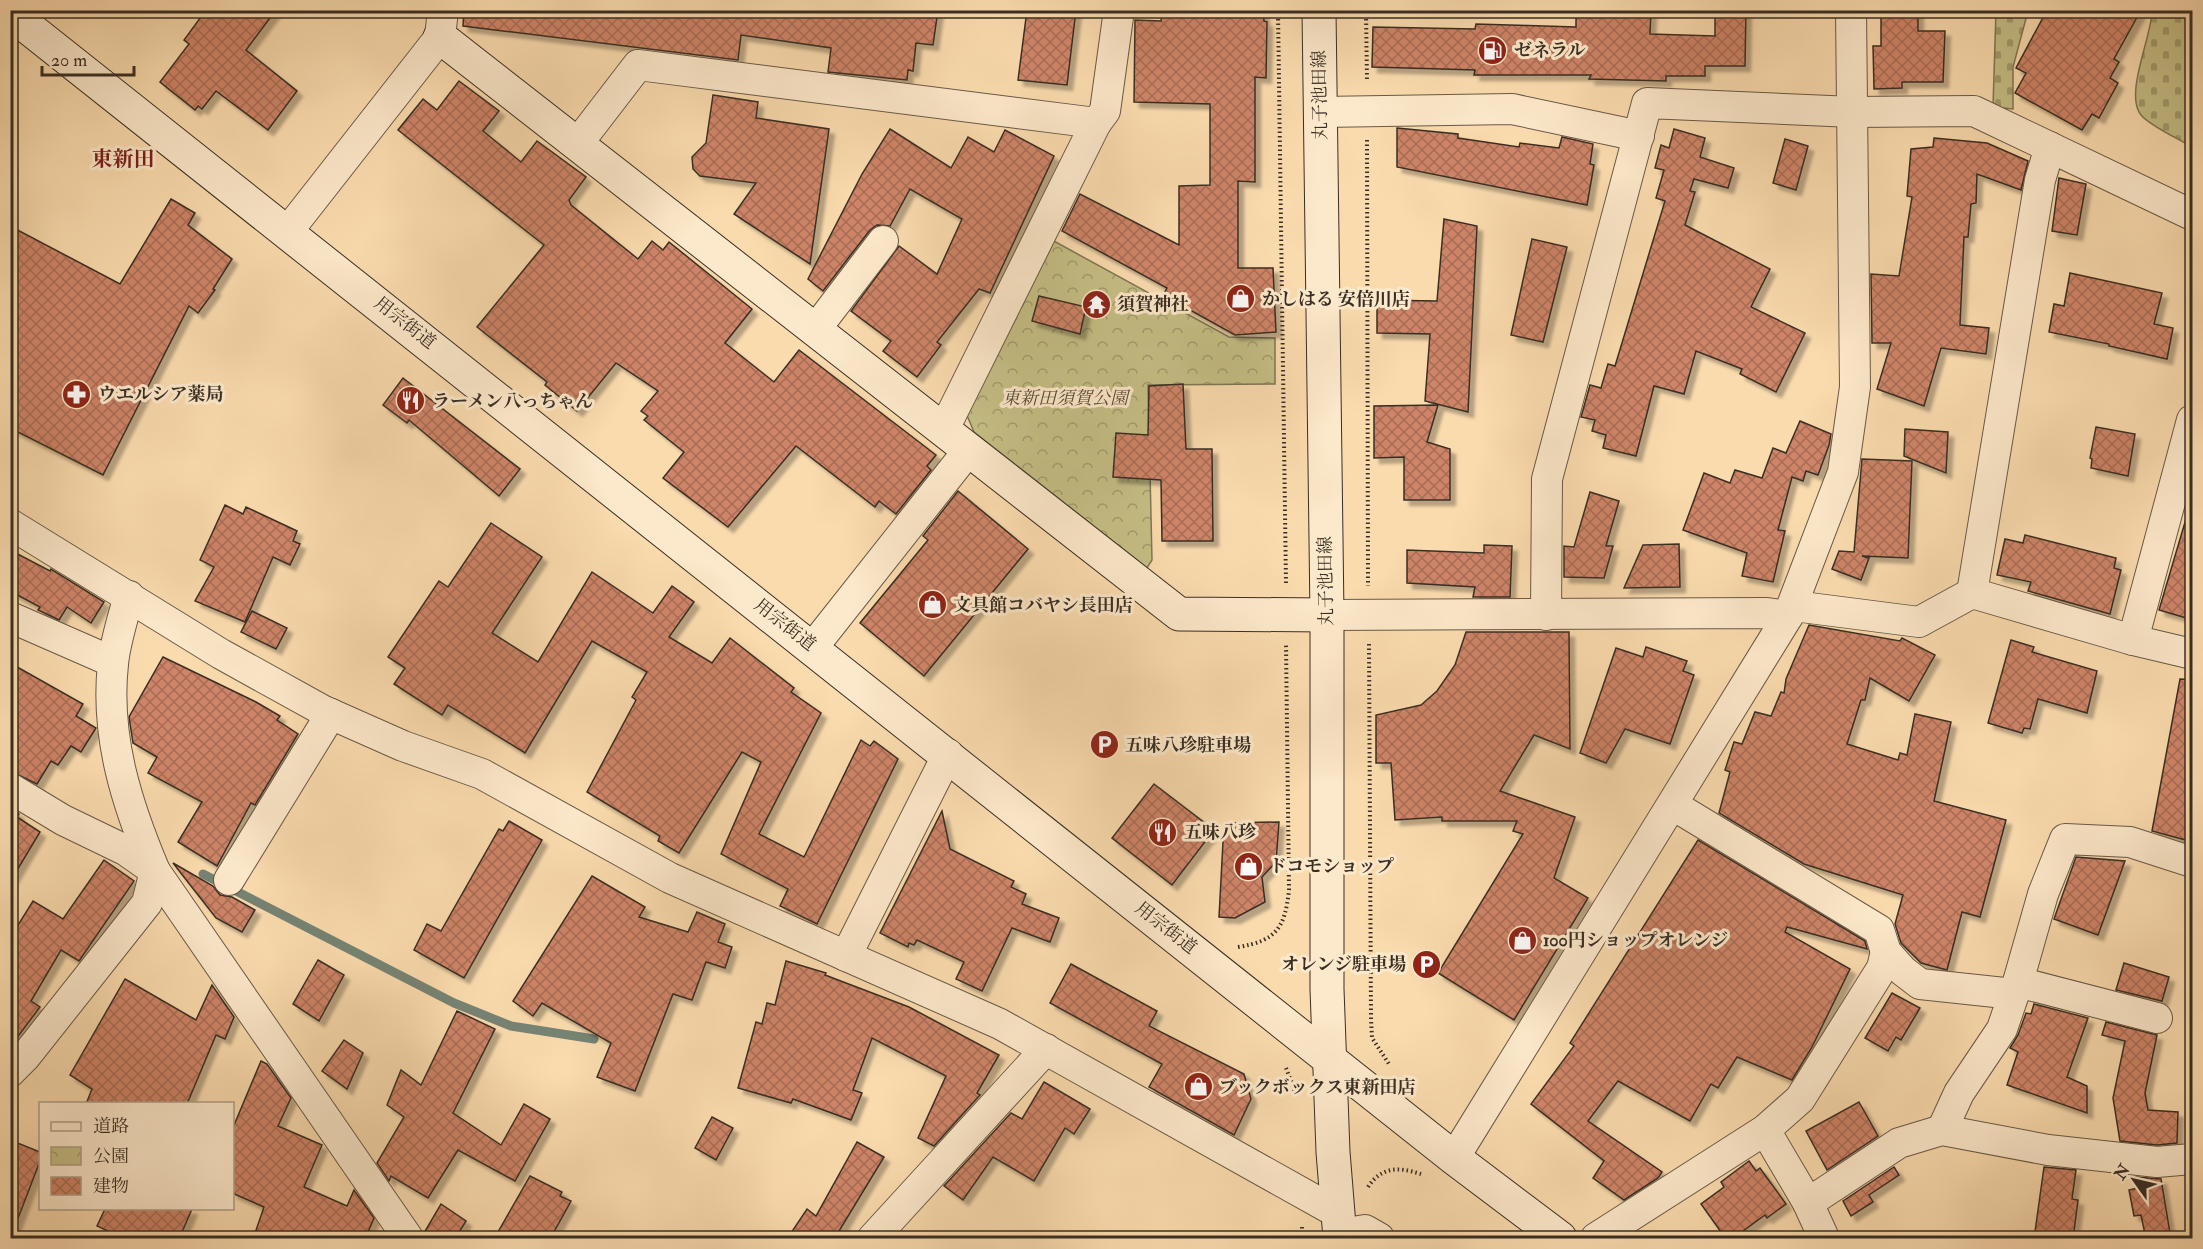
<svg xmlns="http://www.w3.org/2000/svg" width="2203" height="1249" font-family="'IM FELL Double Pica','Noto Serif JP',serif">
	<defs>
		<pattern id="cemetery-stones" width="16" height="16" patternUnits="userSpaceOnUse" patternTransform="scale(1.5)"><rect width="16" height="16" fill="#c5be85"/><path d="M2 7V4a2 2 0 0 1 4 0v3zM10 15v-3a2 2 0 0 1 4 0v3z" fill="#a19b6d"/></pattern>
		<pattern id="park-crowns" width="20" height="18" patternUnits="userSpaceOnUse" patternTransform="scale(1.5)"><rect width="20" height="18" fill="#c5be85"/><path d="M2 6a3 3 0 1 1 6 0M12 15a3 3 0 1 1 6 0" fill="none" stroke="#a19b6d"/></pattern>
		<pattern id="building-cross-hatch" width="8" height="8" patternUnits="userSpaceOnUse" patternTransform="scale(1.5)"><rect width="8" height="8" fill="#ce8467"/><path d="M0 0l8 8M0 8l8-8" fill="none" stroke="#a86c55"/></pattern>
		<filter id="shadow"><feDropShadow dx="5.5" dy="5.5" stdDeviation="1.5" flood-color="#0004"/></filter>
	</defs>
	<rect width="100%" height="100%" fill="#fadbae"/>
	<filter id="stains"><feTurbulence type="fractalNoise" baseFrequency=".00333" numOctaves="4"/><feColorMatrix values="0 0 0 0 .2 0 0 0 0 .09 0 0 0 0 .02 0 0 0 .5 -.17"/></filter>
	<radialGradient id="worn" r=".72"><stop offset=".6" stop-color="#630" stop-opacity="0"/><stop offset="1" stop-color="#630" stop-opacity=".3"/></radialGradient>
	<g fill="url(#cemetery-stones)" stroke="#7f7654" stroke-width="1.5">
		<polygon points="1996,11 2028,11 2013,67 2013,109 1993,107"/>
		<path d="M 2152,11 L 2192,11 L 2192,147 C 2179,139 2150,126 2141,115 C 2124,94 2152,36 2152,11 Z"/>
	</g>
	<polygon fill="url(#park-crowns)" stroke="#7f7654" stroke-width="1.5" points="1052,240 1229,337 1275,338 1275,384 1148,385 1152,560 1147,568 974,432 966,413"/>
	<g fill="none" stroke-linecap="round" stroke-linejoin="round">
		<polyline stroke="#768374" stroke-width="9" points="203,874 454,1003 511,1026 594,1039"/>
	</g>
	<g fill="url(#building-cross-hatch)" stroke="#392e24" stroke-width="1.5" filter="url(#shadow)">
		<polygon points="206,10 276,10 246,50 297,91 268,130 216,91 202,109 198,106 195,110 160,82 189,44 184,40"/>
		<polygon points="464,10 938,10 933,45 916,43 913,71 908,70 907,80 828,72 831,48 741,35 738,60 463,26"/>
		<polygon points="1027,10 1076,10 1067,85 1018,80"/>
		<polygon points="1162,10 1263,10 1264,21 1267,22 1266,78 1255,77 1255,182 1238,181 1238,268 1273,268 1276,332 1235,335 1163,295 1167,288 1062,231 1080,194 1179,245 1179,186 1210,185 1210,104 1134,102 1135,20 1161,21"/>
		<polygon points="1576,10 1651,10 1650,34 1715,36 1715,10 1746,10 1745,66 1705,66 1705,76 1666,76 1666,81 1589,79 1591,75 1474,75 1475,70 1372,67 1373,27 1475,29 1476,24 1576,27"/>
		<polygon points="1881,10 1918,10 1918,31 1945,31 1943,82 1902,82 1902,88 1874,89 1873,46 1881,46"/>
		<polygon points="2047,10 2141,10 2114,59 2119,62 2110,78 2118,83 2099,118 2092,114 2082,130 2015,93 2026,73 2016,68"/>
		<polygon points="459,81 499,111 483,131 521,162 537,141 586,177 569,200 571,205 638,259 652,241 663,250 669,242 752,309 725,343 774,382 799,350 936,455 927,466 931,470 896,514 879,501 875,507 796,446 728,527 663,478 684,452 644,420 648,416 641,411 658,391 616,363 577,411 545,385 547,382 477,327 544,245 398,130 423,99 437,110"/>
		<polygon points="713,95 758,102 756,118 829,129 810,264 734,214 756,183 700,176 693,169 692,157 706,143"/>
		<polygon points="1397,128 1458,134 1458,138 1519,147 1520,143 1559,148 1562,137 1593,144 1590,164 1594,165 1587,205 1397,167"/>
		<polygon points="890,129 951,168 968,137 994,152 1005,130 1054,156 990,293 979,289 937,342 941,345 917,377 883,351 891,341 851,311 899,246 937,274 962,219 910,189 890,226 877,225 870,230 823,291 808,279 862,174"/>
		<polygon points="1674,129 1705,138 1700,157 1734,168 1728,188 1694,179 1690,191 1695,192 1685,225 1770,269 1751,307 1805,333 1776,392 1740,374 1742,369 1696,351 1684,394 1654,386 1636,456 1603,448 1606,435 1592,431 1595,420 1581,417 1590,385 1601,388 1608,364 1615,366 1665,201 1656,198 1664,170 1655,168 1661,145 1669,148"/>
		<polygon points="1934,138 1987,143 2028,161 2021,190 1977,174 1976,203 1971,204 1968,237 1964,237 1960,325 1989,328 1986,354 1941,348 1924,406 1877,389 1891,343 1872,343 1871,274 1899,276 1912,197 1907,196 1911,149 1933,147"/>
		<polygon points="1785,139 1808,146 1796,190 1773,183"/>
		<polygon points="2059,178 2086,184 2077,235 2052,231"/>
		<polygon points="171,199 195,213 188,225 232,259 213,289 215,290 198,313 189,306 103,475 10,428 10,226 120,284"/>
		<polygon points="1444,219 1477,226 1468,412 1425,401 1430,334 1377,333 1377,300 1437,301"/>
		<polygon points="1532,239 1567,247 1543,342 1511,335"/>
		<polygon points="2070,273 2162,293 2154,324 2173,328 2167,359 2109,346 2109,344 2049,332 2054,304 2064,306"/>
		<polygon points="1039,296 1086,307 1080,334 1032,321"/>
		<polygon points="403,378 520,469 499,496 409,420 407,423 383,405"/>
		<polygon points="1183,384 1186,449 1212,449 1213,541 1162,541 1161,480 1113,477 1116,433 1148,435 1149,386"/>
		<polygon points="1438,405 1427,442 1450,449 1450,500 1404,500 1404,457 1374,458 1374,406"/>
		<polygon points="1800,421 1831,434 1829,445 1818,475 1806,471 1803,481 1792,477 1778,530 1785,531 1773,582 1742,576 1747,553 1683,530 1704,473 1730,483 1735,470 1762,478 1773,448 1786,453"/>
		<polygon points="2096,427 2135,434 2128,476 2091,468 2092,459 2090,458"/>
		<polygon points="1905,429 1948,432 1946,473 1904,456"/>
		<polygon points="1862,459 1912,461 1908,558 1862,556 1869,558 1861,580 1832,569 1839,551 1854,552"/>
		<polygon points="958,491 1028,549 924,676 860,623 928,540 923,536"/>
		<polygon points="1590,492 1619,501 1606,546 1613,546 1604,578 1564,577 1564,546 1574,547"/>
		<polygon points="225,505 243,514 246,507 297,531 293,541 300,544 290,565 273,557 245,622 195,601 214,567 200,560"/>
		<polygon points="2188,512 2193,513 2193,620 2159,610"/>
		<polygon points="491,523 542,557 492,633 538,662 592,572 653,613 672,586 694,602 669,637 712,663 730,638 794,688 791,692 821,713 759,834 804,857 861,740 870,746 874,741 898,759 817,924 780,906 788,889 721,854 761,762 742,752 679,853 658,841 660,836 587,792 636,700 632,697 647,672 592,641 525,753 448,705 442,715 394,684 405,668 388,657 439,581 448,587"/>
		<polygon points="2025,535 2116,558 2114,568 2121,570 2110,614 2028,591 2031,582 1997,575 2005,539 2023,543"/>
		<polygon points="1679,544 1680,587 1624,588 1643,545"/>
		<polygon points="1484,545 1512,546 1510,597 1473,597 1475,587 1407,583 1407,550 1484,553"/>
		<polygon points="10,550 50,571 51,569 104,602 91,623 67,607 59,620 38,610 40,607 10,591"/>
		<polygon points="252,611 287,628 276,649 241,632"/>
		<polygon points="1809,625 1900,641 1902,638 1935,655 1909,701 1870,678 1865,700 1861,700 1847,744 1898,760 1900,753 1907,755 1915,714 1951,722 1934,801 2006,820 1980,917 1962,912 1947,970 1921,963 1901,943 1895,924 1903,895 1804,864 1719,813 1730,772 1725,770 1734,742 1742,744 1755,712 1771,716 1781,692 1784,693 1786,679"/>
		<polygon points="1466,632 1569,632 1570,749 1534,735 1500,791 1575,817 1554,878 1588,898 1514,1020 1438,973 1523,834 1513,831 1517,821 1442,821 1442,817 1395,820 1391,763 1376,763 1376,715 1421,705 1437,691 1455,665"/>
		<polygon points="2011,640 2034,647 2032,652 2097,671 2087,713 2038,699 2030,729 2024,728 2022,733 1988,723"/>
		<polygon points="1646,647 1687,661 1683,671 1694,675 1670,744 1625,729 1606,763 1580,753 1616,648 1643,657"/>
		<polygon points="163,657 256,702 280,716 277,720 298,734 255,805 251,803 217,866 178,842 202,802 148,773 157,757 133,743 129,717"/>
		<polygon points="10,663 83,704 76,716 96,728 81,752 71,746 58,765 51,761 37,784 10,771"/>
		<polygon points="2180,679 2193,680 2193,842 2152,831"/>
		<polygon points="1154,784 1214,830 1172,885 1112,838"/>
		<polygon points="10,808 19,814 17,817 40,832 10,882"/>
		<polygon points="942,811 950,849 1014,881 1011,887 1026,894 1022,904 1059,918 1050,942 1012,928 982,991 956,979 964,962 917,940 914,945 909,943 908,947 880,933"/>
		<polygon points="509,821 542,840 464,978 414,950 427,924 441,931 499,829 503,831"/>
		<polygon points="1279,822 1276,862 1262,877 1265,902 1235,918 1219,917 1224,823"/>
		<polygon points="1698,840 1865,941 1867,949 1787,927 1785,932 1850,969 1812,1047 1792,1080 1737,1057 1718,1088 1711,1084 1690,1121 1618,1081 1588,1121 1662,1172 1658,1178 1624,1200 1593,1178 1604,1161 1531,1104 1574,1046 1570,1043"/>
		<polygon points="2076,857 2125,861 2098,935 2054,919"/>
		<polygon points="104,860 134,881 79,961 61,950 31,1001 40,1007 10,1047 10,938 33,901 63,919"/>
		<polygon points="173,863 213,886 220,895 232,897 255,910 242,932 216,918"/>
		<polygon points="592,876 645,907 639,917 688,932 697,912 725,924 718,942 732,947 725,968 706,962 692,1000 673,994 635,1091 597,1077 611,1043 542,1003 533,1016 513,1001"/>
		<polygon points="318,960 344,975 319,1021 293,1004"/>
		<polygon points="786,961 826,973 825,975 909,1007 999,1055 977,1093 980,1095 934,1146 918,1138 946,1076 872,1038 853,1090 862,1093 851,1120 793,1099 791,1103 738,1088 756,1022 762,1024 767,1003 775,1005"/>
		<polygon points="2124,963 2169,977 2162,1001 2116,990"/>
		<polygon points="1071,964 1157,1011 1149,1026 1244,1074 1251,1099 1234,1135 1149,1087 1162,1064 1050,1003"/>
		<polygon points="125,979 196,1020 212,985 234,1017 225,1039 216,1035 187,1104 86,1104 92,1089 70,1075"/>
		<polygon points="1892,993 1920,1008 1901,1040 1896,1037 1888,1051 1865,1038"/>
		<polygon points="2034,1004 2088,1018 2067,1077 2087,1086 2087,1113 2007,1085 2018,1052 2010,1048 2018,1035 2026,1013 2031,1014"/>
		<polygon points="457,1011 495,1029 453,1113 501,1145 524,1104 550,1119 515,1181 458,1150 428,1198 391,1176 389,1181 377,1163 404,1117 387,1105 401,1070 421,1085"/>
		<polygon points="2106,1022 2157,1035 2145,1093 2148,1110 2178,1112 2177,1143 2157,1145 2120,1141 2113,1098 2125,1041 2102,1035"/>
		<polygon points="344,1040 363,1053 347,1089 322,1071"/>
		<polygon points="261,1061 267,1064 291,1098 278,1126 322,1145 304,1187 347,1206 354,1190 374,1218 365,1239 253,1239 264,1207 232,1193 232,1130"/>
		<polygon points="1044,1082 1090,1109 1074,1134 1065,1128 1034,1181 993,1157 963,1200 944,1186 1011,1113 1022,1119"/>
		<polygon points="1859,1102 1878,1136 1827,1170 1806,1131"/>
		<polygon points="712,1117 733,1128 716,1160 695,1148"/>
		<polygon points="10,1140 40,1152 40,1161 12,1234"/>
		<polygon points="857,1142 884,1157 839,1231 850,1239 787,1239 807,1209 816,1216"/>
		<polygon points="1749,1161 1756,1171 1760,1168 1786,1204 1767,1218 1765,1215 1732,1239 1726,1239 1701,1204 1724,1187 1721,1182"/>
		<polygon points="1894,1167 1899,1175 1869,1195 1873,1202 1851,1216 1843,1201"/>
		<polygon points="2044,1167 2076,1170 2072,1199 2078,1200 2073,1239 2034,1239"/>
		<polygon points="530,1176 562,1192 560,1196 571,1201 550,1239 494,1239"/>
		<polygon points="2136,1177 2161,1179 2171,1239 2146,1239 2141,1215 2134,1216 2129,1190 2138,1188"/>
		<polygon points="441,1204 466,1221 455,1239 425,1239 424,1233"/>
		<polygon points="105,1209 192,1209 179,1239 125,1239 97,1226"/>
	</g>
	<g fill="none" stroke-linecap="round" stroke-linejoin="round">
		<defs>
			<g id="street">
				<polyline points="1321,112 1512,109 1639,136"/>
				<polyline points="1096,123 1105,111 1119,10"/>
				<polyline points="578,143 638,65 1096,123 943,431"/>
				<polyline points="288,231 440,37 443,10"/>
				<polyline points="815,330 883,241"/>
				<polyline points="10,524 221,654 324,711 403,746 482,774 670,878 1000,1024 1329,1208"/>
				<polyline points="1972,593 2040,180 2050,147"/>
				<path d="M 129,596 C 123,618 115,642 113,664 C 105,737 127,805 155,871 L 408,1238"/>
				<polyline points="1794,606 1919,622 1972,593 2133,640 2192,420"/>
				<polyline points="1327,615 1767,613 1788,616"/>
				<polyline points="1546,615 1547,479 1647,103 1853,112 1974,111 2192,215"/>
				<polyline points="10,617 113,662"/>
				<polyline points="2133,640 2192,654"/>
				<polyline points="813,647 968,451"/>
				<polyline points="10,788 63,820 125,850 155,871 147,903 25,1057 10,1072"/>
				<polyline points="1673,805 1879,930 1886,952 1903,971 1920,984 2014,994"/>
				<polyline points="229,880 331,714"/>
				<polyline points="846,956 948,754"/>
				<polyline points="2157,1018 2018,982 2043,894 2065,839 2130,842 2192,862"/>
				<polyline points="1765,1130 1808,1203 1824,1238"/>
				<polyline points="1942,1130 1959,1093 2002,1029 2018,982"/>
				<polyline points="1454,1158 1788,616 1843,472 1855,387 1851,10"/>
				<polyline points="1808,1203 1899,1143 1942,1130 2048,1150 2157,1162 2192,1159"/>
				<polyline points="1340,1234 1365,1230 1379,1238"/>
				<polyline points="873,1238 1046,1049"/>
				<polyline points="1596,1238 1765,1130 1800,1099 1882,968 1886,952"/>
			</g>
			<g id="secondary">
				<polyline points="1319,10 1327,615 1327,989 1333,1152 1340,1238"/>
				<polyline points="10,13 1454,1158 1560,1238"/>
				<polyline points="440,37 1179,614 1327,615"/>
			</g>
		</defs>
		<use href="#street" stroke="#695946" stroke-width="32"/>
		<use href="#secondary" stroke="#392e24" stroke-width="35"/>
		<g stroke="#392e24" stroke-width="4" stroke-dasharray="1.5 3" stroke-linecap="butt">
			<polyline points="1278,10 1286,584"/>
			<polyline points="1366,10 1367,82"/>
			<polyline points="1367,140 1368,586"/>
			<polyline points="1369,644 1371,1019 1372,1038 1389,1064"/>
			<path d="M 1238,947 C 1277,941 1285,927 1289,890 L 1286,645"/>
			<polyline points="1286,1068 1297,1097"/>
			<path d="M 1368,1187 C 1382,1166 1399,1167 1421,1174"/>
			<polyline points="1302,1227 1302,1238"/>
		</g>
		<use href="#street" stroke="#fce8ca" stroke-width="30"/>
		<use href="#secondary" stroke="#fce8ca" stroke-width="33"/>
	</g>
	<defs>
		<symbol id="fuel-disc" viewBox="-11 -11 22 22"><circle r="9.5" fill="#8f2418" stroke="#fce8ca"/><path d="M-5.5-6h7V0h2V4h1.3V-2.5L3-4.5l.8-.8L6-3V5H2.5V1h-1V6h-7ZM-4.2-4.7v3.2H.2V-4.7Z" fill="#fff"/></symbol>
		<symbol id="shop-disc" viewBox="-11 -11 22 22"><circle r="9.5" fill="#8f2418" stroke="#fce8ca"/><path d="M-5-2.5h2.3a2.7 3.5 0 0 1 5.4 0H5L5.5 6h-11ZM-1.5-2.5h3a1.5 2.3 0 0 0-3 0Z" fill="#fff"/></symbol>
		<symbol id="temple-disc" viewBox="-11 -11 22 22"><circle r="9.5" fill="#8f2418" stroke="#fce8ca"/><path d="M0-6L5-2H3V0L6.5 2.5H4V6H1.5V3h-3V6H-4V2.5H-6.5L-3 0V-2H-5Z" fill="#fff"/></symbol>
		<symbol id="pharmacy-disc" viewBox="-11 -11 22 22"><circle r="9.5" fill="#8f2418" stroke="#fce8ca"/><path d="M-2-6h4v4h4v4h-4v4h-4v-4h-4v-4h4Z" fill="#fff"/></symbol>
		<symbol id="restaurant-disc" viewBox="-11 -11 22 22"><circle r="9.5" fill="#8f2418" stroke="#fce8ca"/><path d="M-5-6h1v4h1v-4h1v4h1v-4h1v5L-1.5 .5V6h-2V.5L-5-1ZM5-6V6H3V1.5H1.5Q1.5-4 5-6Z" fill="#fff"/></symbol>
		<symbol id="parking-disc" viewBox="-11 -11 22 22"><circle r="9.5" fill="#8f2418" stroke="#fce8ca"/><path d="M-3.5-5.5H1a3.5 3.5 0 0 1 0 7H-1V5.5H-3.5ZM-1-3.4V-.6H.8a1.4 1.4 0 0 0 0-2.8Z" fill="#fff"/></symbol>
	</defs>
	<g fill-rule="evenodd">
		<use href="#fuel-disc" x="1476" y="34" width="33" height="33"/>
		<use href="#shop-disc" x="1224" y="282" width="33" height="33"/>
		<use href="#temple-disc" x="1080" y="288" width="33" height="33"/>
		<use href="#pharmacy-disc" x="60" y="378" width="33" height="33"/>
		<use href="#restaurant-disc" x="394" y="384" width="33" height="33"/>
		<use href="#shop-disc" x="916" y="588" width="33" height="33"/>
		<use href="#parking-disc" x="1088" y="728" width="33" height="33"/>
		<use href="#restaurant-disc" x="1146" y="816" width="33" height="33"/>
		<use href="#shop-disc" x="1232" y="850" width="33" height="33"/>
		<use href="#shop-disc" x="1506" y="924" width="33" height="33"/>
		<use href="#parking-disc" x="1410" y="948" width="33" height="33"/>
		<use href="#shop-disc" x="1182" y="1070" width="33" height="33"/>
	</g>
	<g text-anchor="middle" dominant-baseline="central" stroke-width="6" stroke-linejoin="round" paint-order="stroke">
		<g font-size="18" font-weight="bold" fill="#392e24" stroke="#fce8ca" text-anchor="start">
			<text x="1514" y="50">ゼネラル</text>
			<text x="1262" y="299">かしはる 安倍川店</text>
			<text x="1117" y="304">須賀神社</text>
			<text x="98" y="394">ウエルシア薬局</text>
			<text x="432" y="401">ラーメン八っちゃん</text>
			<text x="953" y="605">文具館コバヤシ長田店</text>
			<text x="1125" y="745">五味八珍駐車場</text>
			<text x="1184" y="832">五味八珍</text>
			<text x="1269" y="866">ドコモショップ</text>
			<text x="1543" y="940">100円ショップオレンジ</text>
			<text x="1406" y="964" text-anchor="end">オレンジ駐車場</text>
			<text x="1219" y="1087">ブックボックス東新田店</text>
		</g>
		<g font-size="18" fill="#392e24" stroke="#fce8ca">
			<text transform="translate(1320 95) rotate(-91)">丸子池田線</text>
			<text transform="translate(405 323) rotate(38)">用宗街道</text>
			<text transform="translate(1326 581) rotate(-91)">丸子池田線</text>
			<text transform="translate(785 625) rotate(38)">用宗街道</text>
			<text transform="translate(1166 928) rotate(38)">用宗街道</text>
		</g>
		<g font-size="18" font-style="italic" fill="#554b37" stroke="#fce8ca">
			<text x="1065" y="398">東新田須賀公園</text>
		</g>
		<g font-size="21" font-weight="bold" fill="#7a1f14" stroke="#fce8ca">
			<text x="123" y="159">東新田</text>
		</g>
	</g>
	<rect width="2203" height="1249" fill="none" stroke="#fadbae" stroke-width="36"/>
	<rect x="12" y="12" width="2179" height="1225" fill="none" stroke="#392e24" stroke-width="3"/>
	<rect x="18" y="18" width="2167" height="1213" fill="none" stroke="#392e24" stroke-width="1.5"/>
	<rect x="39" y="1102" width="195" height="108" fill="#fce8ca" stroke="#ae9e88" stroke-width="1.5"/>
	<rect x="51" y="1122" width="30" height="9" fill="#fce8ca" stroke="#ae9e88" stroke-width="1.5"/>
	<text x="93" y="1132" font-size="18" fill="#392e24">道路</text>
	<rect x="51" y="1147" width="30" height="18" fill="url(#park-crowns)" stroke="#ae9e88" stroke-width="1.5"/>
	<text x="93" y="1162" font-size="18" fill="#392e24">公園</text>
	<rect x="51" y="1177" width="30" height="18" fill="url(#building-cross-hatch)" stroke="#ae9e88" stroke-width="1.5"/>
	<text x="93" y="1192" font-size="18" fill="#392e24">建物</text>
	<g transform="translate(2134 1180) rotate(304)" stroke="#fce8ca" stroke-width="4.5" paint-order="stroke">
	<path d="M0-4.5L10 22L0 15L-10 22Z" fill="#392e24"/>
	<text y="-9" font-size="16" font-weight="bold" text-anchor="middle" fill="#392e24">N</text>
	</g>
	<path d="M42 66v9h92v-9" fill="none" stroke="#392e24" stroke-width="3"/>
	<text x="51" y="66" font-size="18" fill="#392e24" stroke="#fce8ca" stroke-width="4.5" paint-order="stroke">20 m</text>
	<rect width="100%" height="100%" filter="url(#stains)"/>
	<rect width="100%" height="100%" fill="url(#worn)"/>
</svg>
